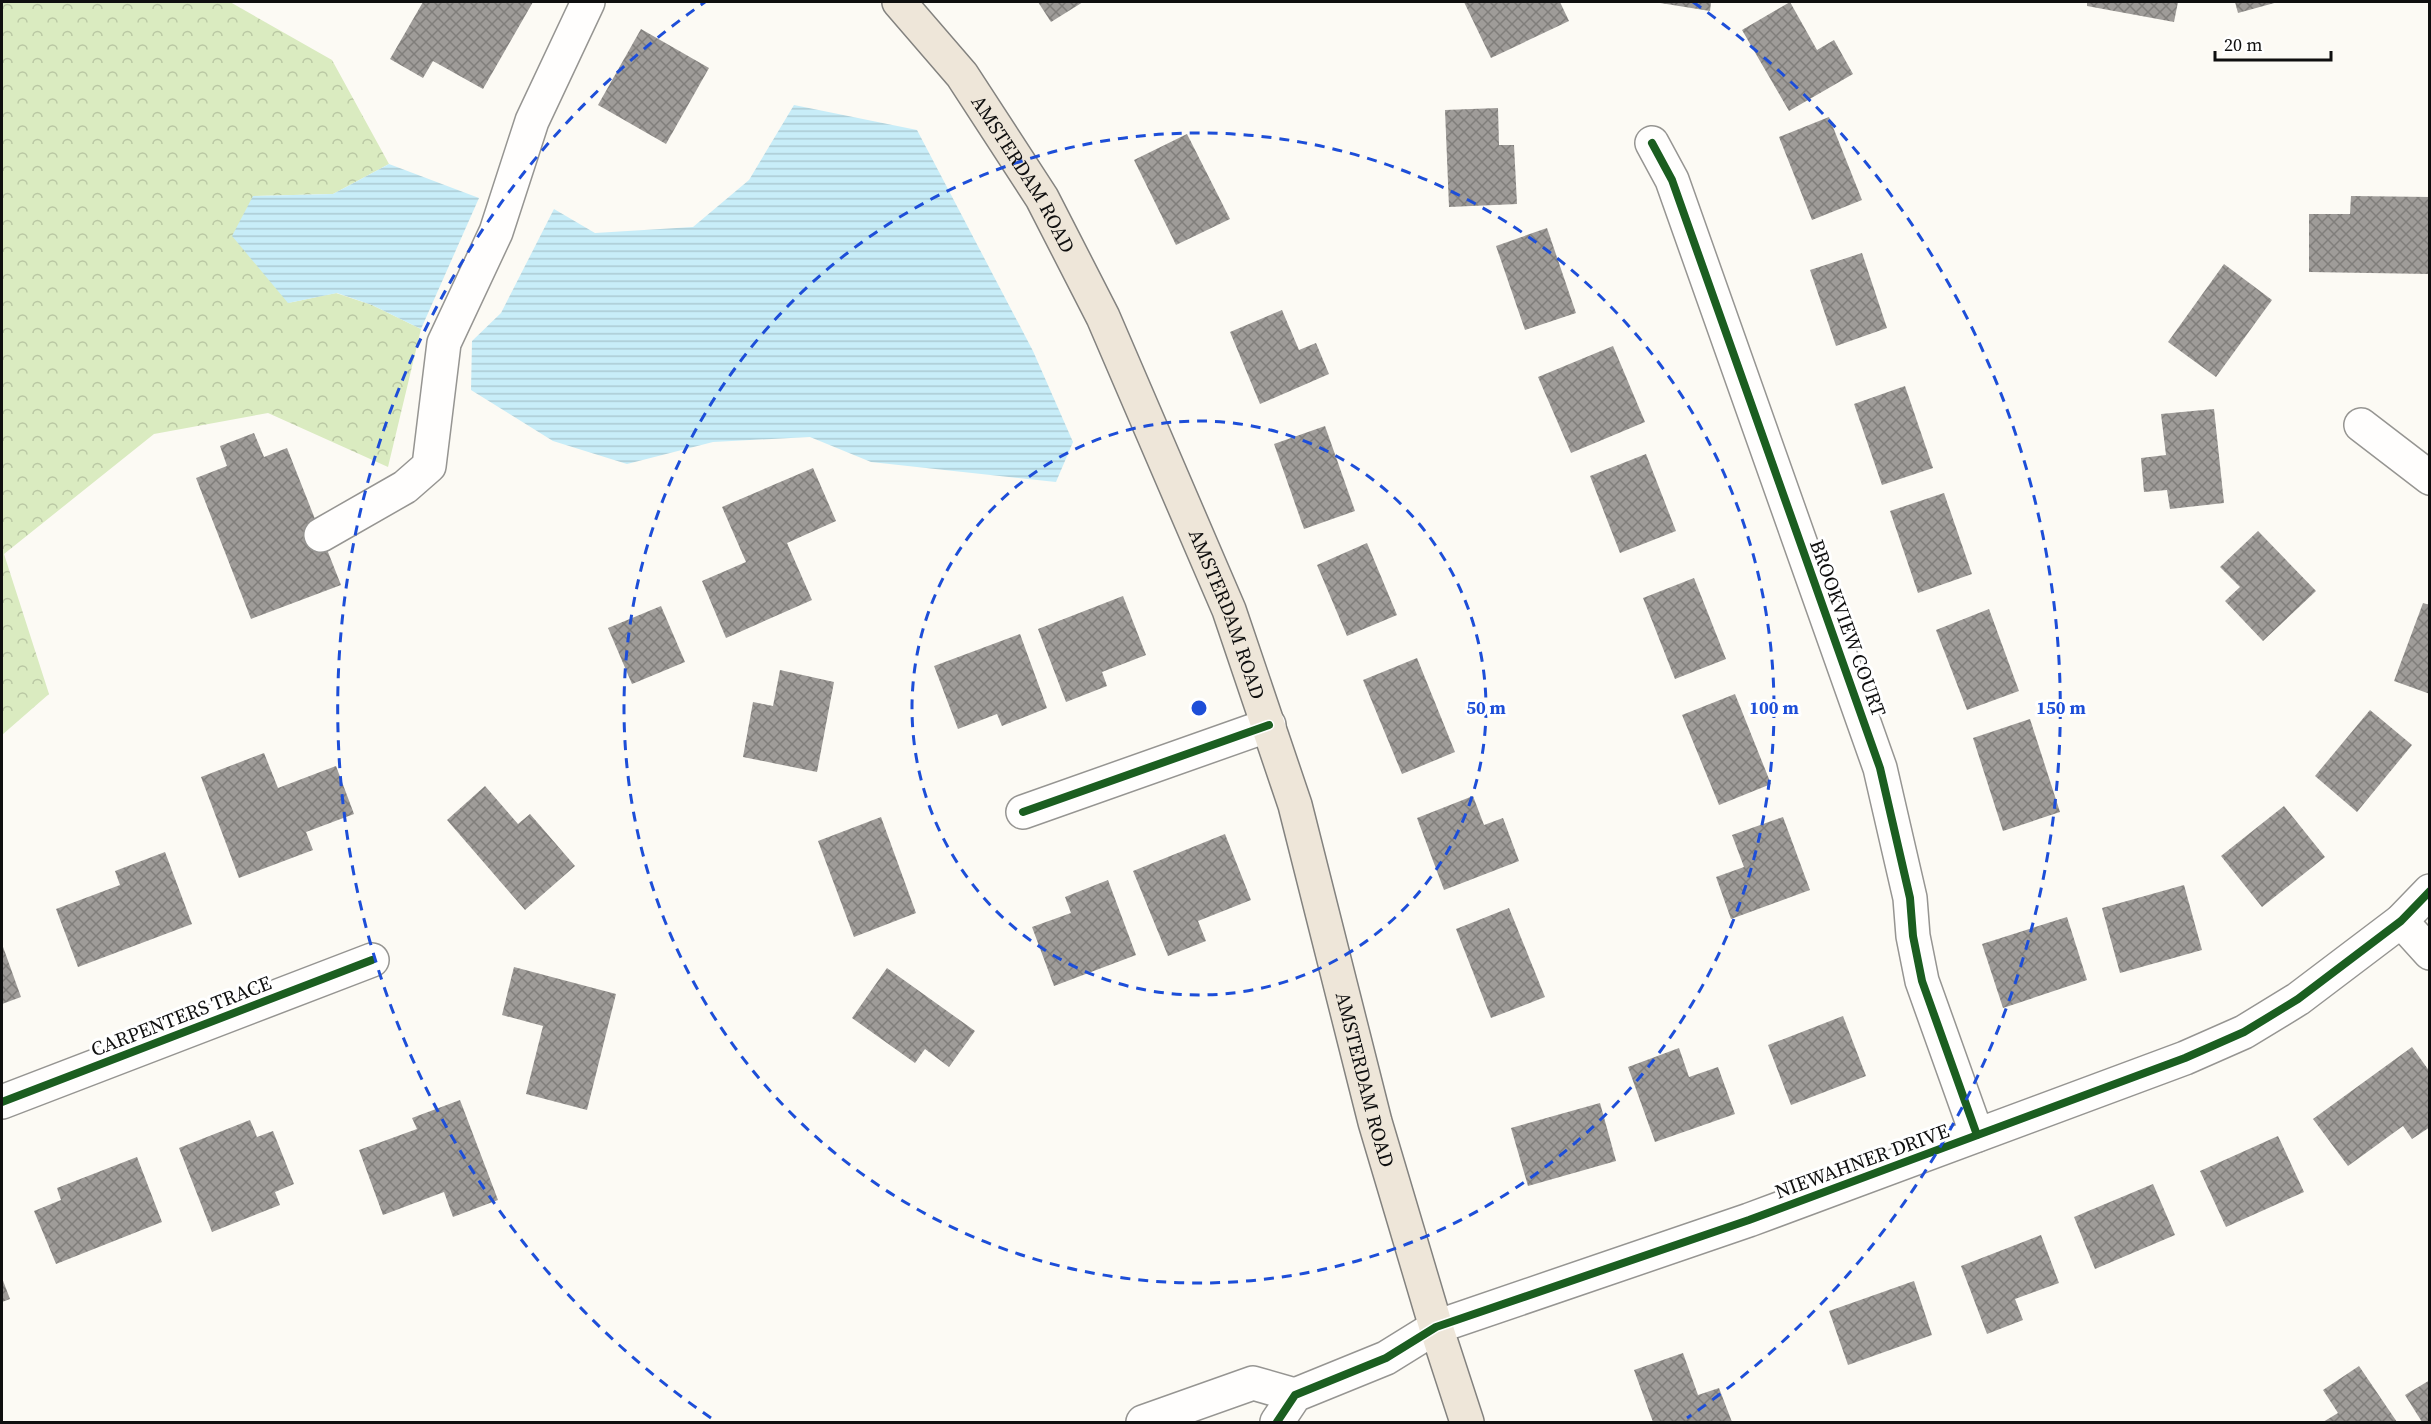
<svg xmlns="http://www.w3.org/2000/svg" width="2431" height="1424" font-family="'Source Serif 4',serif">
	<defs>
		<pattern id="forest-crowns" width="20" height="18" patternUnits="userSpaceOnUse" patternTransform="scale(1.5)"><rect width="20" height="18" fill="#daebc0"/><path d="M2 6a3 3 0 1 1 6 0M12 15a3 3 0 1 1 6 0" fill="none" stroke="#bac8a4"/></pattern>
		<pattern id="water-rules" width="6" height="5" patternUnits="userSpaceOnUse" patternTransform="scale(1.5)"><rect width="6" height="5" fill="#c8edf8"/><path d="M0 2.5h6" fill="none" stroke="#abcad3"/></pattern>
		<pattern id="building-cross-hatch" width="8" height="8" patternUnits="userSpaceOnUse" patternTransform="scale(1.5)"><rect width="8" height="8" fill="#9f9c99"/><path d="M0 0l8 8M0 8l8-8" fill="none" stroke="#807e7b"/></pattern>
	</defs>
	<rect width="100%" height="100%" fill="#fcfaf4"/>
	<polygon fill="url(#forest-crowns)" points="2,2 230,2 332,60 389,164 333,194 253,196 288,303 336,293 372,305 421,329 388,467 268,413 154,434 4,554 49,694 2,735"/>
	<g fill="url(#water-rules)">
		<polygon points="794,105 917,130 1033,351 1073,442 1056,482 871,462 810,437 713,442 627,464 553,441 471,390 472,341 501,313 554,209 595,233 693,227 749,180"/>
		<polygon points="389,164 479,198 421,329 372,305 337,293 288,303 232,236 253,196 333,194"/>
	</g>
	<g fill="url(#building-cross-hatch)">
		<polygon points="423,2 533,2 483,89 433,61 423,78 390,59"/>
		<polygon points="1038,2 1083,2 1051,22"/>
		<polygon points="1464,2 1560,2 1569,21 1491,58"/>
		<polygon points="1654,2 1711,2 1710,11"/>
		<polygon points="1790,2 1817,50 1834,40 1853,74 1789,111 1742,30"/>
		<polygon points="2087,2 2178,2 2174,22 2087,6"/>
		<polygon points="2235,2 2278,2 2238,13"/>
		<polygon points="641,29 709,68 666,144 598,105"/>
		<polygon points="1498,108 1499,145 1514,145 1517,204 1449,207 1445,110"/>
		<polygon points="1829,117 1862,200 1812,220 1779,137"/>
		<polygon points="1187,134 1230,219 1176,245 1134,160"/>
		<polygon points="2351,196 2430,197 2430,274 2309,272 2309,214 2350,214"/>
		<polygon points="1547,228 1576,313 1525,330 1496,246"/>
		<polygon points="1862,253 1887,328 1836,346 1810,270"/>
		<polygon points="2224,264 2272,300 2216,377 2168,342"/>
		<polygon points="1282,310 1299,350 1316,343 1329,374 1260,404 1230,332"/>
		<polygon points="1613,346 1645,422 1571,453 1538,377"/>
		<polygon points="1905,386 1933,468 1882,485 1854,404"/>
		<polygon points="2214,409 2224,503 2170,509 2167,490 2144,492 2141,458 2166,455 2161,414"/>
		<polygon points="1325,426 1355,511 1304,529 1274,444"/>
		<polygon points="254,433 264,457 287,448 341,585 251,619 196,478 227,466 220,446"/>
		<polygon points="1646,454 1676,531 1620,553 1590,476"/>
		<polygon points="813,468 836,521 787,543 812,600 726,638 702,581 746,562 722,507"/>
		<polygon points="1944,493 1972,574 1918,593 1890,511"/>
		<polygon points="2258,531 2316,591 2263,641 2225,601 2240,587 2220,567"/>
		<polygon points="1367,543 1397,615 1347,636 1317,565"/>
		<polygon points="1694,578 1726,659 1675,679 1643,598"/>
		<polygon points="1123,596 1146,655 1102,672 1107,686 1066,702 1038,629"/>
		<polygon points="2423,603 2430,605 2430,694 2394,681"/>
		<polygon points="661,606 685,662 632,684 608,628"/>
		<polygon points="1989,609 2019,691 1967,710 1936,630"/>
		<polygon points="1020,634 1047,708 1002,726 997,714 958,729 934,666"/>
		<polygon points="1417,658 1455,752 1402,774 1363,680"/>
		<polygon points="780,670 834,682 817,772 743,757 753,702 773,706"/>
		<polygon points="1735,694 1771,784 1719,805 1682,715"/>
		<polygon points="2370,710 2412,745 2357,812 2315,776"/>
		<polygon points="2030,719 2060,812 2003,831 1973,738"/>
		<polygon points="264,753 278,788 336,766 354,814 306,832 313,850 239,878 201,777"/>
		<polygon points="485,786 518,824 530,814 575,866 525,910 447,820"/>
		<polygon points="1473,796 1484,825 1503,818 1519,861 1444,890 1417,818"/>
		<polygon points="2284,806 2325,857 2262,907 2221,856"/>
		<polygon points="881,817 916,913 854,937 818,841"/>
		<polygon points="1783,817 1810,890 1731,919 1716,877 1744,867 1732,835"/>
		<polygon points="1225,834 1251,900 1198,921 1206,941 1168,956 1133,871"/>
		<polygon points="165,852 192,924 78,967 56,909 120,885 115,871"/>
		<polygon points="1108,880 1136,955 1054,986 1032,927 1071,913 1065,897"/>
		<polygon points="2184,885 2202,950 2120,973 2102,908"/>
		<polygon points="1509,908 1545,997 1491,1018 1456,929"/>
		<polygon points="2067,917 2087,980 2003,1008 1982,944"/>
		<polygon points="2,944 21,997 2,1004"/>
		<polygon points="514,967 616,994 587,1110 526,1094 543,1026 502,1015"/>
		<polygon points="887,968 975,1031 949,1067 925,1049 915,1063 852,1018"/>
		<polygon points="1843,1016 1866,1076 1791,1105 1768,1045"/>
		<polygon points="2412,1047 2430,1072 2430,1127 2412,1139 2403,1126 2348,1166 2313,1119"/>
		<polygon points="1679,1048 1689,1077 1718,1067 1735,1114 1655,1142 1628,1067"/>
		<polygon points="460,1100 498,1200 453,1217 444,1192 383,1215 359,1150 417,1129 412,1118"/>
		<polygon points="1600,1103 1616,1161 1528,1186 1511,1128"/>
		<polygon points="250,1120 257,1137 273,1131 294,1184 275,1192 280,1205 212,1232 179,1148"/>
		<polygon points="2278,1136 2304,1192 2226,1227 2200,1171"/>
		<polygon points="137,1157 162,1222 56,1264 34,1211 61,1200 57,1188"/>
		<polygon points="2153,1184 2175,1235 2095,1269 2074,1217"/>
		<polygon points="2041,1235 2059,1283 2015,1299 2023,1320 1987,1334 1961,1266"/>
		<polygon points="2,1278 10,1299 2,1302"/>
		<polygon points="1914,1281 1932,1335 1848,1365 1829,1311"/>
		<polygon points="1683,1353 1698,1395 1719,1388 1732,1422 1653,1422 1634,1370"/>
		<polygon points="2359,1366 2397,1422 2323,1422 2338,1413 2323,1390"/>
		<polygon points="2430,1380 2430,1422 2422,1422 2405,1395"/>
	</g>
	<g fill="none" stroke-linecap="round" stroke-linejoin="round">
		<defs>
			<g id="minor">
				<polyline points="1652,143 1672,180 1880,768 1910,898 1913,936 1922,981 1977,1135"/>
				<polyline points="2361,425 2430,478"/>
				<polyline points="321,535 405,487 429,466 444,343 496,232 532,121 588,2"/>
				<polyline points="1023,812 1269,725"/>
				<polyline points="2401,921 2430,953"/>
				<polyline points="2,1102 372,960"/>
				<polyline points="1143,1422 1253,1383 1295,1395"/>
				<polyline points="1277,1422 1295,1395 1386,1358 1436,1327 1749,1220 2185,1058 2244,1032 2298,999 2401,921 2430,891"/>
			</g>
			<g id="major">
				<path id="s1" d="M 899,2 L 962,75 L 1042,198 L 1103,317 L 1229,610 L 1295,805 L 1375,1122 L 1436,1327 L 1467,1422"/>
			</g>
		</defs>
		<use href="#minor" stroke="#969592" stroke-width="36"/>
		<use href="#major" stroke="#83827f" stroke-width="36"/>
		<use href="#minor" stroke="#fffefd" stroke-width="33"/>
		<use href="#major" stroke="#eee6d9" stroke-width="33"/>
		<defs>
			<g id="cycleway">
				<polyline points="1652,143 1672,180 1880,768 1910,898 1913,936 1922,981 1977,1135"/>
				<polyline points="1023,812 1269,725"/>
				<polyline points="2,1102 372,960"/>
				<polyline points="1277,1422 1295,1395 1386,1358 1436,1327 1749,1220 2185,1058 2244,1032 2298,999 2401,921 2430,891"/>
			</g>
		</defs>
		<use href="#cycleway" stroke="#fff" stroke-width="11"/>
		<use href="#cycleway" stroke="#1b5e20" stroke-width="8"/>
	</g>
	<g fill="none" stroke="#1d4ed8" stroke-width="3" stroke-dasharray="10 8">
		<circle cx="1199" cy="708" r="287"/>
		<circle cx="1199" cy="708" r="575"/>
		<path d="M711 1418A862 862 0 0 1 705 2M1693 2A862 862 0 0 1 1687 1418"/>
	</g>
	<g text-anchor="middle" dominant-baseline="central" stroke-width="6" stroke-linejoin="round" paint-order="stroke">
		<g font-size="20" fill="#0f0f0f" stroke="#fff">
			<text stroke="none"><textPath href="#s1" startOffset="213">AMSTERDAM ROAD</textPath></text>
			<text stroke="none"><textPath href="#s1" startOffset="699">AMSTERDAM ROAD</textPath></text>
			<text transform="translate(1848 628) rotate(70)">BROOKVIEW COURT</text>
			<text transform="translate(181 1016) rotate(-21)">CARPENTERS TRACE</text>
			<text stroke="none"><textPath href="#s1" startOffset="1185">AMSTERDAM ROAD</textPath></text>
			<text transform="translate(1862 1161) rotate(-20)">NIEWAHNER DRIVE</text>
		</g>
	</g>
	<circle cx="1199" cy="708" r="9" fill="#1d4ed8" stroke="#fff" stroke-width="3"/>
	<g font-size="18" text-anchor="middle" font-weight="bold" fill="#1d4ed8" stroke="#fff" stroke-width="6" stroke-linejoin="round" paint-order="stroke">
		<text x="1486" y="714">50 m</text>
		<text x="1774" y="714">100 m</text>
		<text x="2061" y="714">150 m</text>
	</g>
	<rect width="2431" height="1424" fill="none" stroke="#0f0f0f" stroke-width="6"/>
	<path d="M2215 51v9h116v-9" fill="none" stroke="#0f0f0f" stroke-width="3"/>
	<text x="2224" y="51" font-size="18" fill="#0f0f0f" stroke="#ffffff" stroke-width="4.5" paint-order="stroke">20 m</text>
</svg>
